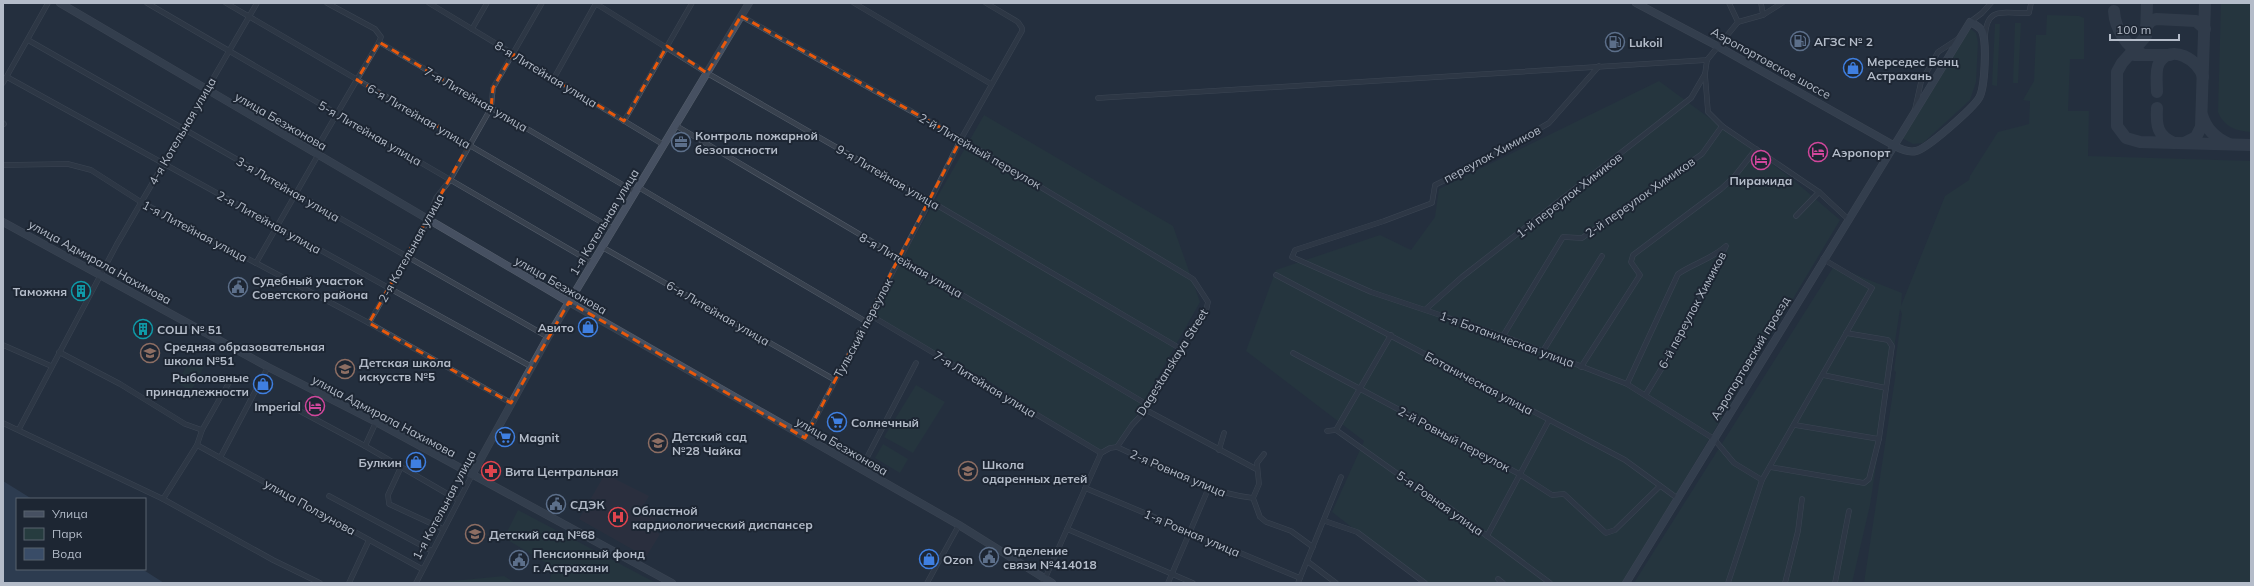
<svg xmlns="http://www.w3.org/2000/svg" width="2254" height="586" font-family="Mulish,sans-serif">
	<rect width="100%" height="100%" fill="#242f3e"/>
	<polygon fill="#32303f" points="605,474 649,496 643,506 658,515 650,528 660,534 646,557 579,519"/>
	<g fill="#263c3f">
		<path d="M 2221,3 L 2251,3 L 2251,132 C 2236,131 2224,127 2218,112 Z"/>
		<polygon points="2047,15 2079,16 2084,18 2084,59 2070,59 2068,111 2089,111 2088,156 2251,161 2251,583 1864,583 1896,372 1894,370 1902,314 1900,309 1870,505 1852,583 1634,583 1834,266 1902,293 1901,306 1945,196 1969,180 1970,176 1998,132 2029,124 2030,101 2023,100 2034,81 2036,35 2046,35"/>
		<polygon points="2015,23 2021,23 2018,83 2013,83"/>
		<polygon points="1995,24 2000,24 1997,86 1992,85"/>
		<polygon points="1971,29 1976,33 1978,42 1976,82 1970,100 1923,143 1913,144 1902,138 1966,31"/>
		<polygon points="1659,81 1791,178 1840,220 1623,583 1424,583 1332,512 1364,441 1246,351 1276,270 1380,235 1411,250 1435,217 1439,189"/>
		<polygon points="984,115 1173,226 1200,302 1121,442 1099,450 985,379 870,315"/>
		<polygon points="192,357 205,365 191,391 177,383"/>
		<polygon points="916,385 945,402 913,453 884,437"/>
		<polygon points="883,444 908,459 900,473 875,458"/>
		<polygon points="518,510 656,583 549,583 553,567 504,538"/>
		<polygon points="504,576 515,583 433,583"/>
	</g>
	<polygon fill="#394c67" points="3,481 32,499 17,499 17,569 142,569 164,583 3,583"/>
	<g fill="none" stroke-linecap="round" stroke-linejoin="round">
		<g stroke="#3f4a5a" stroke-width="12">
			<polyline points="2147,3 2146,36 2122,63 2117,72 2117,126 2126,138 2140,142 2251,145"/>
			<path d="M 2114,11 C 2115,28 2126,47 2142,54"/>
			<polyline points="2146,27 2151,21 2156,19 2196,21 2205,29"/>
			<polyline points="2134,55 2170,55"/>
			<path d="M 2157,92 C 2157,84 2155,70 2159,63 C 2171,43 2199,60 2203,77"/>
			<path d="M 2157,108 C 2156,125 2157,136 2174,143"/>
			<path d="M 2202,115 C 2206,129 2215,138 2229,144"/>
			<polyline points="2184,143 2196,137 2201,127 2205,3"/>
		</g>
		<defs>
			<g id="street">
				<polyline points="147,3 593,263"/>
				<polyline points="226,3 613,229"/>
				<polyline points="327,3 375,29 381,37 379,42 635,192"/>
				<polyline points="429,3 664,145"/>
				<polyline points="595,3 707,73 930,201 1181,349"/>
				<polyline points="854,3 991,84"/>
				<polyline points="1761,3 1763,15"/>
				<polyline points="741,16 961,139 1193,279 1208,302 1206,311 1181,349 1146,410 1132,425 1117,447 1110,448 1101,453 1043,583"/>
				<polyline points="1738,22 1763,15 1782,3"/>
				<polyline points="1970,22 1982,13 1991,3"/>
				<polyline points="472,29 487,3"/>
				<path d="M 1985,36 C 1987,5 2004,14 2029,13 L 2031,3"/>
				<polyline points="28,40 548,337"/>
				<polyline points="1707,60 1705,74 1708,112 1722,126 1819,192 1848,219"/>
				<polyline points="1599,66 1549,123 1478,164 1435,185 1432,203 1384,221 1295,250 1292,257 1371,292 1503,336 1627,384 1714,439 1734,463 1762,480 1872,288 1823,259"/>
				<polyline points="7,77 532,367"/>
				<polyline points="554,78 596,3"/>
				<polyline points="3,83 48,3"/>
				<path d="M 1098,98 C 1301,87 1504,72 1707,60 L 1738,22 L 1729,3"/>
				<polyline points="1915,109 1921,82 1938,52 1958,39"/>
				<polyline points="624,121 692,3"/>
				<polyline points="3,123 4,124"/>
				<polyline points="675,125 1148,405"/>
				<polyline points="314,153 379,42"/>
				<polyline points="3,165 68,164 91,170 141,202 369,323 511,403"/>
				<polyline points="638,187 865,321"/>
				<polyline points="1796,216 1819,192"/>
				<polyline points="602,247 835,380"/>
				<polyline points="256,263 318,155"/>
				<polyline points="1276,275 1625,460 1677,498"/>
				<polyline points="1426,309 1462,277 1691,98 1705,74"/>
				<polyline points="870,315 1101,453"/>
				<polyline points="369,323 428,220 436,198 450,180 491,108 493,88 542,3"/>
				<polyline points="1503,336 1563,237 1582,238 1702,154 1722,126"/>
				<polyline points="3,345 51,366"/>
				<polyline points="1543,351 1602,256"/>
				<polyline points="59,352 120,384 185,424 202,430"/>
				<polyline points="1293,353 1521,475 1552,495 1564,494 1606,533 1615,530 1660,486"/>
				<polyline points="1581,367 1640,275 1631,262 1633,255 1721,189 1734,177 1756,149"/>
				<polyline points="1823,375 1886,388"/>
				<path d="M 1627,384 L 1678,274 C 1694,263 1710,260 1726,246"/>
				<polyline points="1646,394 1683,333 1725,248"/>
				<polyline points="298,410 365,446 376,422"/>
				<polyline points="1146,410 1256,469"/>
				<polyline points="3,423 163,499 273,560 320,583"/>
				<polyline points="1795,425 1879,439"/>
				<polyline points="19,429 117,244 257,3"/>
				<polyline points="1336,430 1391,335"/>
				<polyline points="1327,431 1336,430 1426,494 1447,506 1550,583"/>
				<polyline points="805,438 930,201 961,139 1022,31 1022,28 1018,22 986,3"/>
				<polyline points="197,445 422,569"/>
				<polyline points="365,446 458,500"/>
				<path d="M 1117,447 C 1159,466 1208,493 1253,498 L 1260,517 L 1266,522 L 1291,531 L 1313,547"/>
				<polyline points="1219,450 1224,433"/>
				<polyline points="220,458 268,367"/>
				<polyline points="401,467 388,495 389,504 443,529"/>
				<polyline points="1770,467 1864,483 1869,479 1879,439 1892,346 1888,340 1846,333"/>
				<polyline points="861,469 916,363"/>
				<polyline points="1085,488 1300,578"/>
				<polyline points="329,496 432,551"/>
				<polyline points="1253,498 1259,484 1257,463 1264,454"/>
				<polyline points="163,499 197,445 202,430 231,379"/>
				<polyline points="1325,521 1357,532 1425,583"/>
				<polyline points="1067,529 1193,583"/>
				<polyline points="1487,536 1549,420"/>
				<polyline points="1307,561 1336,583"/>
				<polyline points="1498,579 1503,583"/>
				<polyline points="349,583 369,540"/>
				<polyline points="416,583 472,475"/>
				<polyline points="927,583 959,525"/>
				<polyline points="1168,583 1209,487"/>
				<polyline points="1298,583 1341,477"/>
				<polyline points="1728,583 1762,480"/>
				<polyline points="1785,583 1798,531 1802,499"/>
				<polyline points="1835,583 1849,511"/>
			</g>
			<g id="secondary">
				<polyline points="60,3 569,302 959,525 1052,583"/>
				<polyline points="3,222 268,367 376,422 672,583"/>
				<polyline points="472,475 548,337 749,3"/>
				<path d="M 1626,583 L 1970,22 C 1974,24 1979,26 1982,31 C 1987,42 1985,88 1979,98 C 1973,108 1927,149 1916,151 C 1908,153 1900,149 1893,145 L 1719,47 L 1636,3"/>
			</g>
		</defs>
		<use href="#street" stroke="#565f6c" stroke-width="5.5"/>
		<use href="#secondary" stroke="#565f6c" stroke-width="8"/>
		<use href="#street" stroke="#38414e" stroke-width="4.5"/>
		<use href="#secondary" stroke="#465061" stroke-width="7"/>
	</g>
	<path d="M0 0H2254V586H0ZM 741,16 L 961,139 L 805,438 L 569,302 L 511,403 L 369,323 L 469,144 L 357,80 L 379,42 L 491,108 L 493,88 L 513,54 L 624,121 L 667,46 L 707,73 Z" fill="#242f3e" fill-opacity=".55" fill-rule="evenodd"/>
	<path fill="none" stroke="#e8590c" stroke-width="3" stroke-dasharray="8 5" stroke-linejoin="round" d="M 741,16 L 961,139 L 805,438 L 569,302 L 511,403 L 369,323 L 469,144 L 357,80 L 379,42 L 491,108 L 493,88 L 513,54 L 624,121 L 667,46 L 707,73 Z"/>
	<defs>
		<symbol id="fuel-ring" viewBox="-11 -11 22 22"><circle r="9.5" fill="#1d2633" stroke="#5c6f8a" stroke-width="1.5"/><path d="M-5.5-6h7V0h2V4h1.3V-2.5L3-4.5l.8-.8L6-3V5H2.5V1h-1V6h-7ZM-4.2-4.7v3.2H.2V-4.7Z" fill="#5c6f8a"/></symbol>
		<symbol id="shop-ring" viewBox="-11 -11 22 22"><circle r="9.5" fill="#1d2633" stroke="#3f7fe0" stroke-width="1.5"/><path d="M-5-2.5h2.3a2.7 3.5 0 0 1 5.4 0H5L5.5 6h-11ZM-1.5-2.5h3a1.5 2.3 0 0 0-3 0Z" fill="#3f7fe0"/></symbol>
		<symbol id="office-ring" viewBox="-11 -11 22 22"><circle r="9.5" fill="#1d2633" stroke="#5c6f8a" stroke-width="1.5"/><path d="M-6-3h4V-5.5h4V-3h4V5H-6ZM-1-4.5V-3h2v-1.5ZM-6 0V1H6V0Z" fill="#5c6f8a"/></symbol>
		<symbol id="hotel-ring" viewBox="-11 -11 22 22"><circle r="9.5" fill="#1d2633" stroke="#d1479c" stroke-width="1.5"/><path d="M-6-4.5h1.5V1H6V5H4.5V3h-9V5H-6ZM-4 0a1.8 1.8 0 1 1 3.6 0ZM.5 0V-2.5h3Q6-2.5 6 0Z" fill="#d1479c"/></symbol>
		<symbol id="civic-ring" viewBox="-11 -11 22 22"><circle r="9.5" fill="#1d2633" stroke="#5c6f8a" stroke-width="1.5"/><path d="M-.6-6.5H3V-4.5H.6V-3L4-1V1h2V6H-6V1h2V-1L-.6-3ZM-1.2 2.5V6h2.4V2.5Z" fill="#5c6f8a"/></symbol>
		<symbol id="building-ring" viewBox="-11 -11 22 22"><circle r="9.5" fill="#1d2633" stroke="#0f9aa8" stroke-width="1.5"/><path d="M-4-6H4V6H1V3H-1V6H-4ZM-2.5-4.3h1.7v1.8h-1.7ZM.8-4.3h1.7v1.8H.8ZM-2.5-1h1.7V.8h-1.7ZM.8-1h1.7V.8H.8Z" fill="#0f9aa8"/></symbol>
		<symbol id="school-ring" viewBox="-11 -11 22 22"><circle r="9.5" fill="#1d2633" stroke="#8d6e63" stroke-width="1.5"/><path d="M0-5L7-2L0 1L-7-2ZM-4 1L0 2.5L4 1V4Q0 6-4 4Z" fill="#8d6e63"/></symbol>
		<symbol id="supermarket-ring" viewBox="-11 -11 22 22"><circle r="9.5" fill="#1d2633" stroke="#3f7fe0" stroke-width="1.5"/><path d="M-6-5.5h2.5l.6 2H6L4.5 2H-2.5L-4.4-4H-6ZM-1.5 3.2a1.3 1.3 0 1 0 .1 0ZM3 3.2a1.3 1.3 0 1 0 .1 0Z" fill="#3f7fe0"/></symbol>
		<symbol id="pharmacy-ring" viewBox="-11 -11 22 22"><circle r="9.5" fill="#1d2633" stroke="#e0444e" stroke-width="1.5"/><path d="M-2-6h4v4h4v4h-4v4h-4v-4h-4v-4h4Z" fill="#e0444e"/></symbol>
		<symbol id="hospital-ring" viewBox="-11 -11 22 22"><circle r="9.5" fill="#1d2633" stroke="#e0444e" stroke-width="1.5"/><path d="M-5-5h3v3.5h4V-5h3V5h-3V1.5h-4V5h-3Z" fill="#e0444e"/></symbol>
	</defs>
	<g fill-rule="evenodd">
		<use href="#fuel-ring" x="1789" y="30" width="22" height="22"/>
		<use href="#fuel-ring" x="1604" y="31" width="22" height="22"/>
		<use href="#shop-ring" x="1842" y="57" width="22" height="22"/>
		<use href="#office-ring" x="670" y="131" width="22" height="22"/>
		<use href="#hotel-ring" x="1807" y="141" width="22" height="22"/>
		<use href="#hotel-ring" x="1750" y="149" width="22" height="22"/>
		<use href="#civic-ring" x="227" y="276" width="22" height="22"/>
		<use href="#building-ring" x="70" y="280" width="22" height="22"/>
		<use href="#shop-ring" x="577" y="316" width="22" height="22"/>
		<use href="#building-ring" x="132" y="318" width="22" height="22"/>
		<use href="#school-ring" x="139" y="342" width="22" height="22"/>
		<use href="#school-ring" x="334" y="358" width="22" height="22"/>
		<use href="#shop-ring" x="252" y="373" width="22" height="22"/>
		<use href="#hotel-ring" x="304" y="395" width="22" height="22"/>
		<use href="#supermarket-ring" x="826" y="411" width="22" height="22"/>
		<use href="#supermarket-ring" x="494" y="426" width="22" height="22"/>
		<use href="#school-ring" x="647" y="432" width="22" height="22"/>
		<use href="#shop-ring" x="405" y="451" width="22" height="22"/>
		<use href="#pharmacy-ring" x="480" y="460" width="22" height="22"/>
		<use href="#school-ring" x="957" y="460" width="22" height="22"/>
		<use href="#civic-ring" x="545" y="493" width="22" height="22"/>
		<use href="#hospital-ring" x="607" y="506" width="22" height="22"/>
		<use href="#school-ring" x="464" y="523" width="22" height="22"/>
		<use href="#civic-ring" x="978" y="546" width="22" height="22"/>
		<use href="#shop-ring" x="918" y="548" width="22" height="22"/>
		<use href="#civic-ring" x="508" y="549" width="22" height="22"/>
	</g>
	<g text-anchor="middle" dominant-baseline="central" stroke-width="4" stroke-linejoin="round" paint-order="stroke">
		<g font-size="12" font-weight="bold" fill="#b4bcc9" stroke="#1d2633" text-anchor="start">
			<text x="1814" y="41">АГЗС № 2</text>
			<text x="1629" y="42">Lukoil</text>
			<text x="1867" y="61">Мерседес Бенц<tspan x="1867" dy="14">Астрахань</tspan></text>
			<text x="695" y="135">Контроль пожарной<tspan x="695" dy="14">безопасности</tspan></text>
			<text x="1832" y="152">Аэропорт</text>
			<text x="1761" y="180" text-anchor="middle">Пирамида</text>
			<text x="252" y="280">Судебный участок<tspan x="252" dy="14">Советского района</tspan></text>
			<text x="67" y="291" text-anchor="end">Таможня</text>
			<text x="574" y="327" text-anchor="end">Авито</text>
			<text x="157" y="329">СОШ № 51</text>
			<text x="164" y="346">Средняя образовательная<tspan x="164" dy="14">школа №51</tspan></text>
			<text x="359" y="362">Детская школа<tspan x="359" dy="14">искусств №5</tspan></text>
			<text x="249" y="377" text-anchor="end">Рыболовные<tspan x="249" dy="14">принадлежности</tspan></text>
			<text x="301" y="406" text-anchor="end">Imperial</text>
			<text x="851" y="422">Солнечный</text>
			<text x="672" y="436">Детский сад<tspan x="672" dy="14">№28 Чайка</tspan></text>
			<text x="519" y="437">Magnit</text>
			<text x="402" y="462" text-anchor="end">Булкин</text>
			<text x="982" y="464">Школа<tspan x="982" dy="14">одаренных детей</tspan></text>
			<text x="505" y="471">Вита Центральная</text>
			<text x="570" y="504">СДЭК</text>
			<text x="632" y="510">Областной<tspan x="632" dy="14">кардиологический диспансер</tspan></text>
			<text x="489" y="534">Детский сад №68</text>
			<text x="1003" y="550">Отделение<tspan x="1003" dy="14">связи №414018</tspan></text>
			<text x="533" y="553">Пенсионный фонд<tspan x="533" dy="14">г. Астрахани</tspan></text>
			<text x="943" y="559">Ozon</text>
		</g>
		<g font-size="12" fill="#b4bcc9" stroke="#1d2633">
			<text transform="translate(1771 63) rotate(29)">Аэропортовское шоссе</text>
			<text transform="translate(546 74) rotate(31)">8-я Литейная улица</text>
			<text transform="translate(476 99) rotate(30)">7-я Литейная улица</text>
			<text transform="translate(419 116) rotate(30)">6-я Литейная улица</text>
			<text transform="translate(281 121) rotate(30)">улица Безжонова</text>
			<text transform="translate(182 131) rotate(-60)">4-я Котельная улица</text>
			<text transform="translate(370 133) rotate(30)">5-я Литейная улица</text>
			<text transform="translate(980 151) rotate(30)">2-й Литейный переулок</text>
			<text transform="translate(1492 154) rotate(-28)">переулок Химиков</text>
			<text transform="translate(888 177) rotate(30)">9-я Литейная улица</text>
			<text transform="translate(288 189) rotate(30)">3-я Литейная улица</text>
			<text transform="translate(1569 195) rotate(-38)">1-й переулок Химиков</text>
			<text transform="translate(1640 197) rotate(-35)">2-й переулок Химиков</text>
			<text transform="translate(269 222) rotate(29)">2-я Литейная улица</text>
			<text transform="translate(604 222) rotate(-59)">1-я Котельная улица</text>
			<text transform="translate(195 231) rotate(28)">1-я Литейная улица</text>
			<text transform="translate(411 248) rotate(-61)">2-я Котельная улица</text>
			<text transform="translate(100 262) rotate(29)">улица Адмирала Нахимова</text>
			<text transform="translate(911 265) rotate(30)">8-я Литейная улица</text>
			<text transform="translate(561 285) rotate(30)">улица Безжонова</text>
			<text transform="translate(1692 310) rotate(-62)">6-й переулок Химиков</text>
			<text transform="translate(718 313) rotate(30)">6-я Литейная улица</text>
			<text transform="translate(863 328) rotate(-62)">Тульский переулок</text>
			<text transform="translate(1507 339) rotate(20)">1-я Ботаническая улица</text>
			<text transform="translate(1750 358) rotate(-59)">Аэропортовский проезд</text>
			<text transform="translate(1172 362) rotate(-58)">Dagestanskaya Street</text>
			<text transform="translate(1479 383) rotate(28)">Ботаническая улица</text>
			<text transform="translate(985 384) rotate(31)">7-я Литейная улица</text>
			<text transform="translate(384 416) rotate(28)">улица Адмирала Нахимова</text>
			<text transform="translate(1454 439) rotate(28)">2-й Ровный переулок</text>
			<text transform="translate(842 446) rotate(30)">улица Безжонова</text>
			<text transform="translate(1178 473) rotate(23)">2-я Ровная улица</text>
			<text transform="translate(1440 503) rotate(35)">5-я Ровная улица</text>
			<text transform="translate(444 505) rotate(-62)">1-я Котельная улица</text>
			<text transform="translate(310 507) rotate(29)">улица Ползунова</text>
			<text transform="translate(1192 533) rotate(23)">1-я Ровная улица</text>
		</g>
	</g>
	<rect width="2254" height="586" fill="none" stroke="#b4bcc9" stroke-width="8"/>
	<rect x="16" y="498" width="130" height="72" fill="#1d2633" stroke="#59626f"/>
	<rect x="24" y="511" width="20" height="6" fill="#465061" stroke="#59626f"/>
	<text x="52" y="518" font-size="12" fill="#b4bcc9">Улица</text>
	<rect x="24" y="528" width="20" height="12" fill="#263c3f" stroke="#59626f"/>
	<text x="52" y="538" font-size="12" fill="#b4bcc9">Парк</text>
	<rect x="24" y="548" width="20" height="12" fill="#394c67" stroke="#59626f"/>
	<text x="52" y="558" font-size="12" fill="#b4bcc9">Вода</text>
	<path d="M2110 34v6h69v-6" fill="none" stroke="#b4bcc9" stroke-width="2"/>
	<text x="2116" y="34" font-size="12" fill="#b4bcc9" stroke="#1d2633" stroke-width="3" paint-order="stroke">100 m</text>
</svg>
